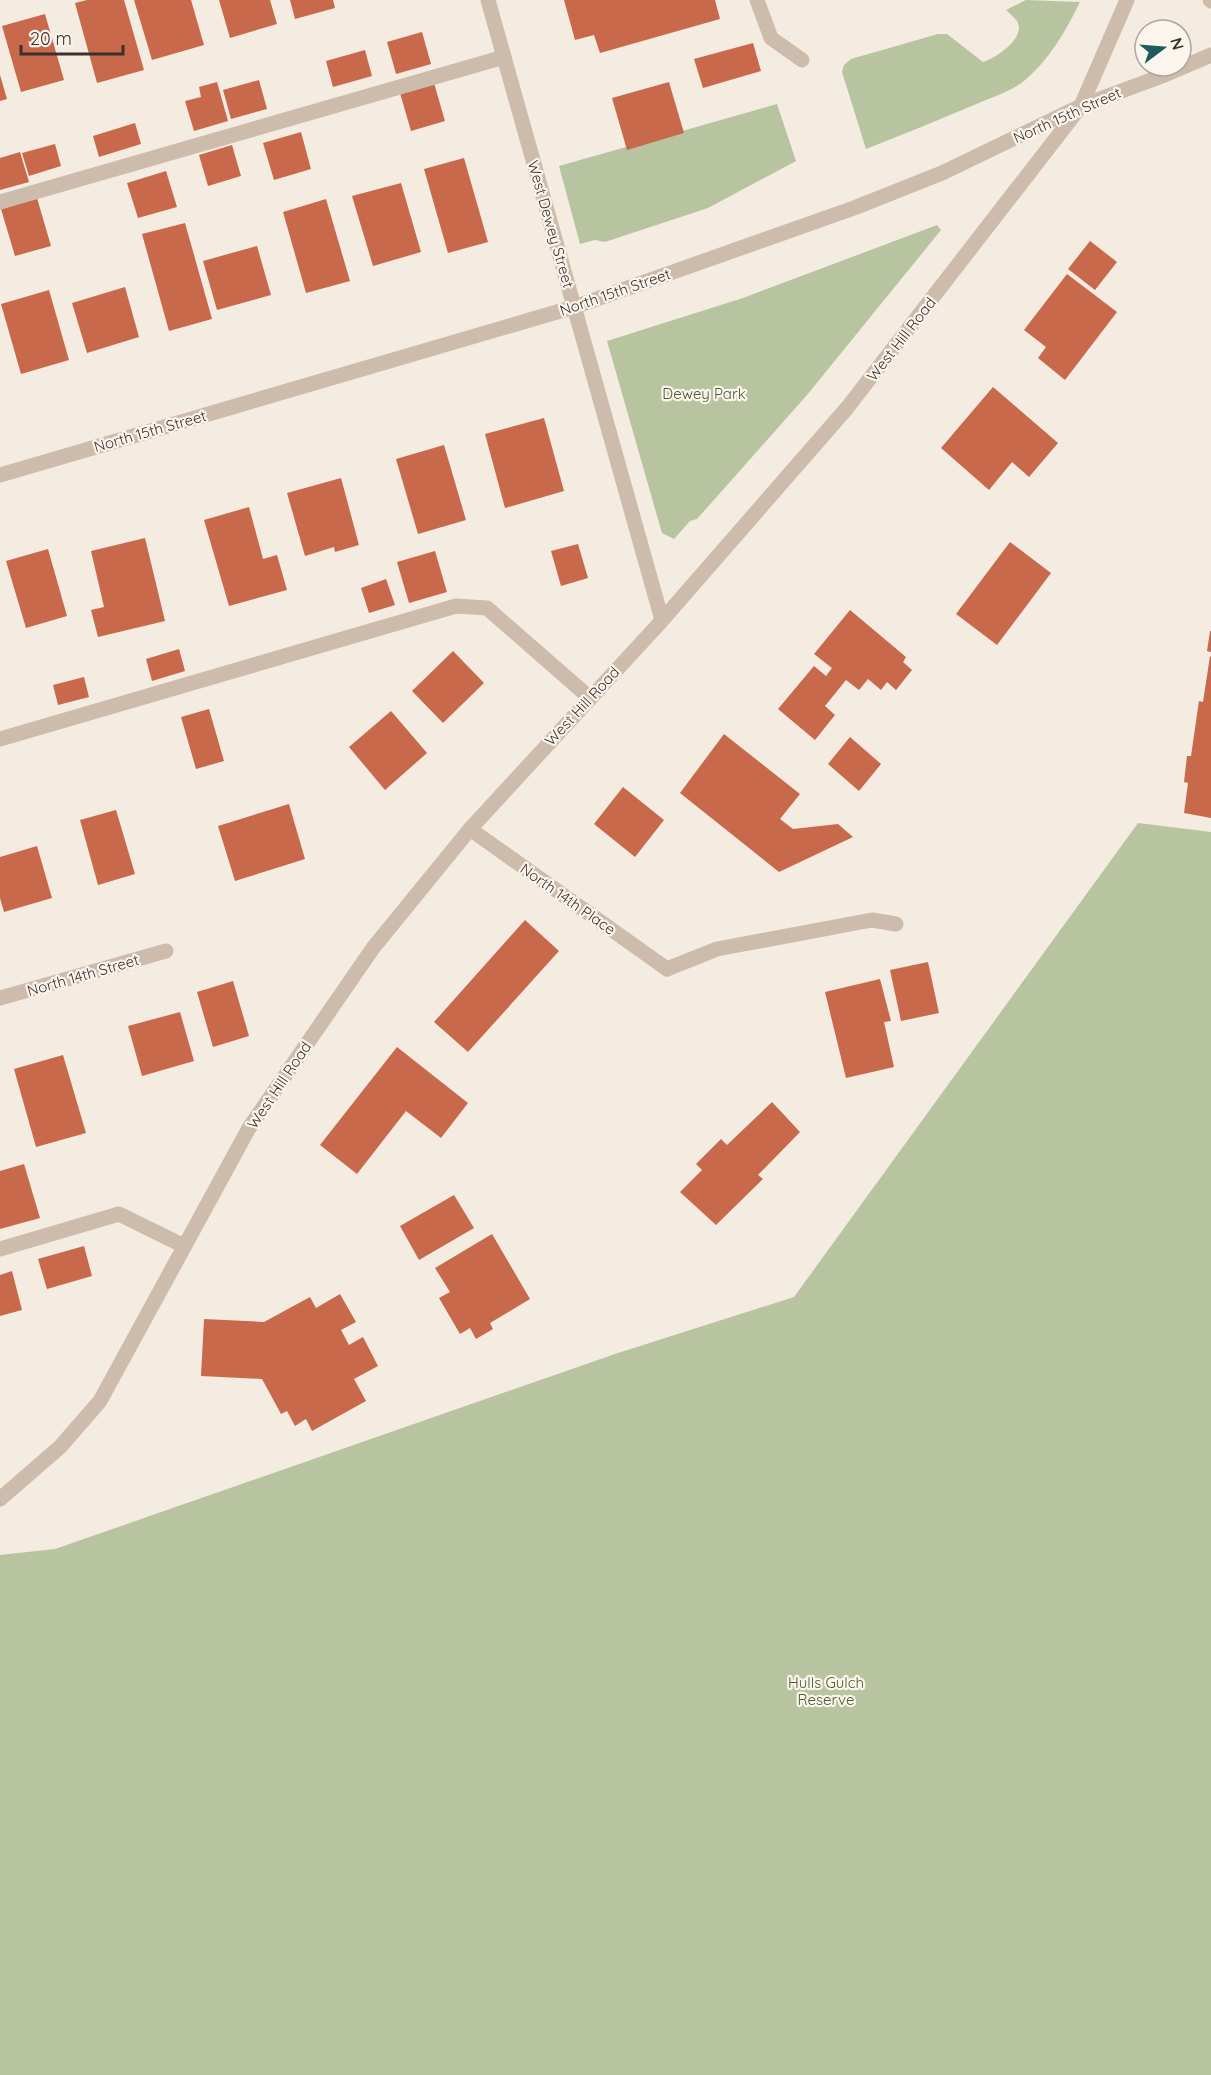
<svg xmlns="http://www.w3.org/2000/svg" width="1211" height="2075" font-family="Quicksand,sans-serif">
	<rect width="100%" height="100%" fill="#f4ebe1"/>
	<g fill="#b8c4a0">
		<path d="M 1026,0 L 1080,2 C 1066,31 1049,60 1024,81 C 1010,92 990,98 974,105 C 938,120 902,135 866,149 L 842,72 L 844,65 L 851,59 L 938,34 L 947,34 L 983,62 C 996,58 1027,37 1017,21 C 1014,17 1009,13 1006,10 Z"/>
		<polygon points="777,104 796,161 708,208 605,242 595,240 580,244 559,166"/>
		<polygon points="937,225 941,230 807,395 697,519 690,521 674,539 662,533 607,341 743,298"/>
		<polygon points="1138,823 1211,832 1211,2075 0,2075 0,1555 55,1549 618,1353 794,1297"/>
	</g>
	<g fill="#c8694b">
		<polygon points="87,0 124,0 144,70 97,83 75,3"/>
		<polygon points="134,0 191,0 204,45 152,60"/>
		<polygon points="219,0 270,0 277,24 230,38"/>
		<polygon points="290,0 333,0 335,8 295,19"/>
		<polygon points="564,0 715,0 720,19 600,53 594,35 575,40"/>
		<polygon points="45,14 64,80 21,92 2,26"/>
		<polygon points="422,32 431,64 396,74 387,42"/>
		<polygon points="753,43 761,71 703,88 694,59"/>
		<polygon points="365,50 372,76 333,87 326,61"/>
		<polygon points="0,75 7,99 0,101"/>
		<polygon points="259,80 267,109 231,119 223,90"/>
		<polygon points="217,82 228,121 194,131 185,101 201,97 199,87"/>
		<polygon points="669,82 684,133 627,150 612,98"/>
		<polygon points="434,83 445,121 411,131 400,93"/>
		<polygon points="135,123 141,144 99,157 93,136"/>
		<polygon points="301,132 311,169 274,180 263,143"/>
		<polygon points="55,144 61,166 29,176 22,153"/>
		<polygon points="232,145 241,176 208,186 199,155"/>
		<polygon points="20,152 29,182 0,190 0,158"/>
		<polygon points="464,158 488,242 448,253 424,169"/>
		<polygon points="166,171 177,207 138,218 127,183"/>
		<polygon points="401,183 421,252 373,266 352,196"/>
		<polygon points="37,198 51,246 15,256 1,209"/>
		<polygon points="326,199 350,281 306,293 283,212"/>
		<polygon points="185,223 212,319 169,331 142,234"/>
		<polygon points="1090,241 1117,262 1095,290 1068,269"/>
		<polygon points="257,246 271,295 217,310 203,261"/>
		<polygon points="1067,274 1117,312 1065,380 1038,358 1046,347 1024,330"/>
		<polygon points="125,287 139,337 87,353 72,303"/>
		<polygon points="49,290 69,360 21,374 1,304"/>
		<polygon points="993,387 1058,443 1029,477 1012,462 989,490 941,448"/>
		<polygon points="544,418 564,491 505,508 485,434"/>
		<polygon points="444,445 466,520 418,534 396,459"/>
		<polygon points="341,478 359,545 335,552 334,547 305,556 287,493"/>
		<polygon points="249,507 263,559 277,555 287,590 229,606 204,520"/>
		<polygon points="145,538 165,621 98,637 91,610 104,607 91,551"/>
		<polygon points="1010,542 1051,573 997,645 956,614"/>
		<polygon points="578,544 588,578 561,586 551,551"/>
		<polygon points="48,549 67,616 26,628 6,561"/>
		<polygon points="435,551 447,592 409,603 397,562"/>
		<polygon points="386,579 395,605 369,613 361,588"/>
		<polygon points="850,610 906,657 903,662 912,670 896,690 887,682 881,690 868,679 859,690 846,680 825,706 835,715 815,740 778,709 814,666 826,676 832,668 814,654"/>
		<polygon points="1210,631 1211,631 1211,652 1207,651"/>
		<polygon points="179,649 185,671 152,681 146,659"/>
		<polygon points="453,651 484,683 443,723 412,691"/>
		<polygon points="1210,656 1211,657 1211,818 1184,813 1188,783 1184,782 1187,756 1191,756 1199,701 1203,702"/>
		<polygon points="84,677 89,697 58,705 53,685"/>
		<polygon points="209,709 224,761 196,769 181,717"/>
		<polygon points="391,711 427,753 385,790 349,747"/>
		<polygon points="724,734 800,794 780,819 793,829 838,824 853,837 779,872 680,793"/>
		<polygon points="850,737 881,764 859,791 828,764"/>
		<polygon points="623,787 664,820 635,857 594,824"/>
		<polygon points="289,804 305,859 235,881 218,826"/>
		<polygon points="116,810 135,874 98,885 80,820"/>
		<polygon points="37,846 52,898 4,912 0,898 0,857"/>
		<polygon points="525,920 559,951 468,1052 434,1022"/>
		<polygon points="928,962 939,1013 901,1021 890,970"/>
		<polygon points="880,979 891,1021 884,1022 894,1067 846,1078 825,992"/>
		<polygon points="233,981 249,1036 213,1047 197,992"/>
		<polygon points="180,1012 194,1061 142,1076 128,1026"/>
		<polygon points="397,1047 468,1103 441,1138 406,1111 357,1174 320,1145"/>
		<polygon points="63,1055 86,1133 36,1147 14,1069"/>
		<polygon points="772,1102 800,1132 758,1175 763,1179 716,1225 680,1192 702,1170 696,1164 721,1139 727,1145"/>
		<polygon points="24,1164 40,1218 0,1229 0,1171"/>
		<polygon points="454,1195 474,1228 419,1260 400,1226"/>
		<polygon points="492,1234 530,1299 490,1323 493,1329 476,1339 470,1328 460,1334 439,1298 450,1292 435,1268"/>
		<polygon points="84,1246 92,1276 47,1289 38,1259"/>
		<polygon points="12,1271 22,1310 0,1316 0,1275"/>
		<polygon points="340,1294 356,1322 341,1330 349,1345 363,1337 378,1366 354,1379 366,1401 312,1431 306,1419 295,1426 287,1411 281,1414 262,1379 201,1376 204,1319 264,1322 310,1297 316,1308"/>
	</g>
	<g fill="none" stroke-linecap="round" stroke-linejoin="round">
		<g stroke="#cdbbac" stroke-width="15">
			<polyline points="757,0 771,38 802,60"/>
			<polyline points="0,202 504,57"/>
			<polyline points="0,739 456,606 487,608 590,698"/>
			<polyline points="667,969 717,949 872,920 896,924"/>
			<polyline points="0,1249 119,1214 184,1246"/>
		</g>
		<g stroke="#cdbbac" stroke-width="15">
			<polyline points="488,0 662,620"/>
			<polyline points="470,829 667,969"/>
			<polyline points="0,998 166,951"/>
		</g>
		<g stroke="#cdbbac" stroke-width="15">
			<polyline points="1210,0 1211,1"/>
			<polyline points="0,475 574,307 854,208 942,173 1081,106 1162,76 1211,55"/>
			<polyline points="0,1499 60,1447 100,1401 249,1128 373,948 470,829 657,626 847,408 1081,106 1127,0"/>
		</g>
	</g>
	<g text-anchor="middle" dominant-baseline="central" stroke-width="4.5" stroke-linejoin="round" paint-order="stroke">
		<g font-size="15" fill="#3b302b" stroke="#fbf5ee">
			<text transform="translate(1067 115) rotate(-24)">North 15th Street</text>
			<text transform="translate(551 224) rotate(74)">West Dewey Street</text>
			<text transform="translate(615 292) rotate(-19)">North 15th Street</text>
			<text transform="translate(901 339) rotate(-52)">West Hill Road</text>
			<text transform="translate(150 431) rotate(-16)">North 15th Street</text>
			<text transform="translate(582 706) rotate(-47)">West Hill Road</text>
			<text transform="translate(568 899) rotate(35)">North 14th Place</text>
			<text transform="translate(83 975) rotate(-16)">North 14th Street</text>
			<text transform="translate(279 1085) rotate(-56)">West Hill Road</text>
		</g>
		<g font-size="15" fill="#4a5a2e" stroke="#fbf5ee">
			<text x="704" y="393">Dewey Park</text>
			<text x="826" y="1682">Hulls Gulch<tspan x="826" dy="17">Reserve</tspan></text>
		</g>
	</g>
	<g transform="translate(1163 48) rotate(74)"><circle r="28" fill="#fbf5ee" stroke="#aea6a0" stroke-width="1.5"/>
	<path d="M0-4.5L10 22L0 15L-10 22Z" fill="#1f5a5e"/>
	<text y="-9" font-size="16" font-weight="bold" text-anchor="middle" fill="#3b302b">N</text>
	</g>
	<path d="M21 45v9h102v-9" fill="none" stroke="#3b302b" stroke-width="3"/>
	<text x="30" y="45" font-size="18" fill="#3b302b" stroke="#fbf5ee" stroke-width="4.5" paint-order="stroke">20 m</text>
</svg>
